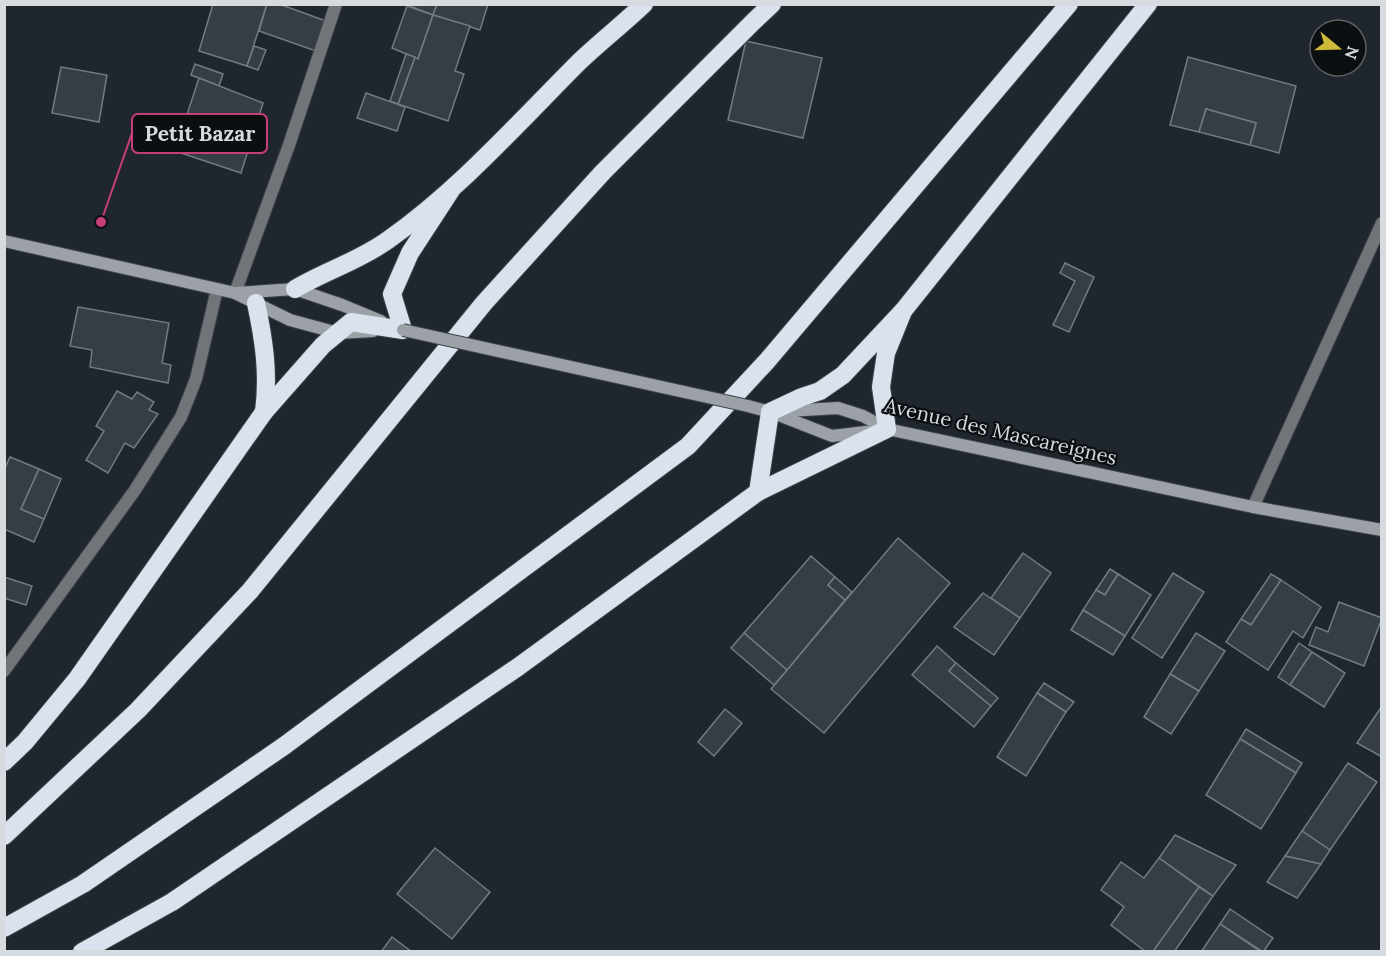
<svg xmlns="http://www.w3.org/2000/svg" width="1386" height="956" font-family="Lora,serif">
	<rect width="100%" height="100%" fill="#20262d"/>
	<g fill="#363d45" stroke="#727a82" stroke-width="1.5">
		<polygon points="213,4 267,4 247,66 199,51"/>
		<polygon points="267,4 279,4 326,21 316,51 259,31"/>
		<polygon points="413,4 437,4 433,15 412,7"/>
		<polygon points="437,4 488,4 480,30 433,15"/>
		<polygon points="407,6 433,15 418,59 392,48"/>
		<polygon points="433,15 470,26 455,71 464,74 448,121 398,104 415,57 418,59"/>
		<polygon points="746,41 822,58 803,138 728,120"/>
		<polygon points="254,46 266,50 258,70 247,66"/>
		<polygon points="406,54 415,57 398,104 390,101"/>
		<polygon points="1188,57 1296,86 1279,153 1250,145 1256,123 1206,109 1199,132 1170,125"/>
		<polygon points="195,64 223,74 219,86 191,75"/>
		<polygon points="61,67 107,75 99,122 52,113"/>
		<polygon points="199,78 263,103 241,173 175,151"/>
		<polygon points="366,93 405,107 397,131 357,118"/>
		<polygon points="1206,109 1256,123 1250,145 1199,132"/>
		<polygon points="1065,263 1094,277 1069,332 1053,325 1075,281 1060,273"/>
		<polygon points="78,307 169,323 162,363 171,365 168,383 90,367 92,350 70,346"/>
		<polygon points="117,391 132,399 137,392 154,402 149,410 158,414 134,448 125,443 108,473 86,460 104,431 96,426"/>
		<polygon points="10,457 39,469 21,509 44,519 34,542 4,529 4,470"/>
		<polygon points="39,469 61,479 44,519 21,509"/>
		<polygon points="898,538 950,583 824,733 771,689"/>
		<polygon points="1023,553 1051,573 1020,618 991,598"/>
		<polygon points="811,556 835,577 828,585 845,600 787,670 744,633"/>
		<polygon points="1110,569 1118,574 1105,595 1096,590"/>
		<polygon points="1173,573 1204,592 1162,658 1132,638"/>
		<polygon points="1118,574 1151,595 1125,636 1083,610 1096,590 1105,595"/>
		<polygon points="1271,574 1281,580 1251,625 1241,619"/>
		<polygon points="4,577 32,586 26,605 4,598"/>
		<polygon points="835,577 852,592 845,600 828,585"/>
		<polygon points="1281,580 1321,607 1303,638 1293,631 1268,670 1226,642 1241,619 1251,625"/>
		<polygon points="983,593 1020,618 994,655 954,627"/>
		<polygon points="1339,602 1382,618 1364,666 1309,645 1316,627 1328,632"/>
		<polygon points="1083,610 1125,636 1113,655 1071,630"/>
		<polygon points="744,633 787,670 774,685 731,648"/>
		<polygon points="1196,633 1225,651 1199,691 1170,674"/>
		<polygon points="1299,643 1312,652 1290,685 1278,677"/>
		<polygon points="937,646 956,663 949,671 991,706 974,727 912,675"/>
		<polygon points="1312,652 1345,673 1324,707 1290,685"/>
		<polygon points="956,663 998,698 991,706 949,671"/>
		<polygon points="1170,674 1199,691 1171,734 1144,717"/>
		<polygon points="1044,683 1074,702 1066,712 1037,693"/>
		<polygon points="1037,693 1066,712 1026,776 997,757"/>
		<polygon points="1382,706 1382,757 1357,743"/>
		<polygon points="725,709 742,723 714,756 698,742"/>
		<polygon points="1246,729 1302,763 1296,773 1240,739"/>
		<polygon points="1240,739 1296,773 1261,829 1206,795"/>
		<polygon points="1348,763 1377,782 1330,850 1302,831"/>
		<polygon points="1302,831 1330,850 1321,864 1285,856"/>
		<polygon points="1175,835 1236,865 1213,896 1159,858"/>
		<polygon points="435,848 490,892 452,939 397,894"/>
		<polygon points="1285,856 1321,864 1297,898 1267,882"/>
		<polygon points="1159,858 1199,887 1153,952 1146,952 1111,925 1124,907 1101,890 1121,862 1144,878"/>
		<polygon points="1199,887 1213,896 1174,952 1157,952 1154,950"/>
		<polygon points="1230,909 1273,938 1263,952 1220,924"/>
		<polygon points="1220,924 1261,952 1201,952"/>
		<polygon points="392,937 412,952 381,952"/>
	</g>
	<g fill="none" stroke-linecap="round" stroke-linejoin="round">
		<defs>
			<polyline id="lane" points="1253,507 1382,223"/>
			<g id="street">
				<polyline points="235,293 289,145 336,4"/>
				<polyline points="4,671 135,490 181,417 196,379 217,289"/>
			</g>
			<g id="secondary">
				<polyline points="4,241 235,293 290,320 338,333 373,331"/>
				<polyline points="236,293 295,289 342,305 381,321"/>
				<polyline points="748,406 770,412 838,408 863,416 887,429 1253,507 1382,530"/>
				<polyline points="776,414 832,436 874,431"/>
			</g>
			<g id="highway">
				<path d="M 295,289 C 325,271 359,261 388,240 C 459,190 518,123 579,62 C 600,42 623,24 644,4"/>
				<path d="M 256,303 C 264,340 269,374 264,412"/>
				<polyline points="758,492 770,412 802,397 820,391 843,375 903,311 1148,4"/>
				<polyline points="4,762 25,742 77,679 264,412 323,345 351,322 403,330 392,294 410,253 451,190"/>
				<polyline points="4,836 138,710 250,591 484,303 603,172 753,22 772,4"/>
				<polyline points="4,928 83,884 284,746 688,446 767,361 1069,4"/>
				<polyline points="82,952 172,902 518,667 758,492 887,429 881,387 886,353 903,311"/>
			</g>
		</defs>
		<use href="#lane" stroke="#3d434a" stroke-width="14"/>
		<use href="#street" stroke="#3d434a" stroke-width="14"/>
		<use href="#secondary" stroke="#3d434a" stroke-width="14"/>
		<use href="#highway" stroke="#3d434a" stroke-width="20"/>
		<use href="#lane" stroke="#717478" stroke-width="12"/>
		<use href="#street" stroke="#717478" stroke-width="12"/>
		<use href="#secondary" stroke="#9ba1a7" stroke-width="12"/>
		<use href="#highway" stroke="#dae3ed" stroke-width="18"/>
		<defs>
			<polyline id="secondary-bridge" points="403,330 748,406"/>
		</defs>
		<use href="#secondary-bridge" stroke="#3d434a" stroke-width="14" stroke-linecap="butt"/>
		<use href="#secondary-bridge" stroke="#9ba1a7" stroke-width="12"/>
	</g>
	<g text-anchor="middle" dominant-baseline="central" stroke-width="4.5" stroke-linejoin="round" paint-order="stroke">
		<g font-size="20" fill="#d6dbe0" stroke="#0c0f12">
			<text transform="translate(1001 431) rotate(13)">Avenue des Mascareignes</text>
		</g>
	</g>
	<path fill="none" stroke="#c63f76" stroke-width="2" d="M101 222L132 133"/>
	<circle fill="#c63f76" stroke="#0c0f12" stroke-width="2" cx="101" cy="222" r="6"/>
	<rect fill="#0c0f12" stroke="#c63f76" stroke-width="2" x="132" y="114" width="135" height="39" rx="6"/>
	<g font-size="21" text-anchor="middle" font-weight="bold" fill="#d6dbe0">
		<text x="200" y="141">Petit Bazar</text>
	</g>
	<rect width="1386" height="956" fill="none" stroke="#d6dbe0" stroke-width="12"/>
	<g transform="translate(1338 48) rotate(109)"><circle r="28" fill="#0c0f12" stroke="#5d6164" stroke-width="1.5"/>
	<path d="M0-4.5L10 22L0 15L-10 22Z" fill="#cdb938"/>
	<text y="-9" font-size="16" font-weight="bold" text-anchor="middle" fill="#d6dbe0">N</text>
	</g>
</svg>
